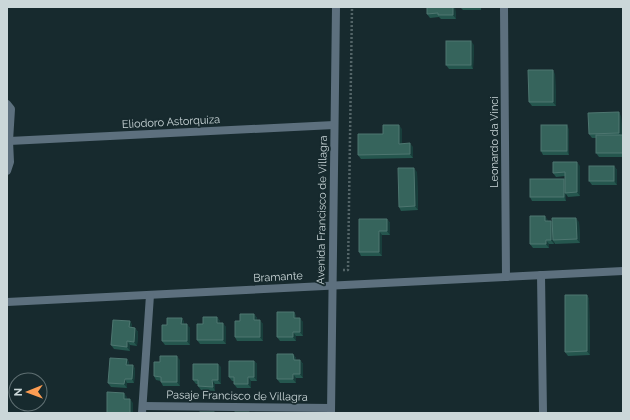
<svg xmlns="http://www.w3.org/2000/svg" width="630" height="420" font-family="Raleway,sans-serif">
	<rect width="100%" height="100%" fill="#172a2e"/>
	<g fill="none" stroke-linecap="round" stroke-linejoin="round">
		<polyline stroke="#536467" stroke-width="2.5" stroke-dasharray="2 2" stroke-linecap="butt" points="343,270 348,270 352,7"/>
		<g stroke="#5d707e" stroke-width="8">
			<polyline points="504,7 506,277"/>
			<polyline points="7,104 11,109 9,141 10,162 7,171"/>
			<polyline points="9,141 334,125"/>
			<polyline points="541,275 543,413"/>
			<polyline points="7,302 623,271"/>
			<polyline points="143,406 331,408"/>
			<polyline points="142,413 150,295"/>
		</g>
		<polyline stroke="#5d707e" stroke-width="8" points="331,413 336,7"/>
	</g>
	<g fill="#25564e">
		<polygon points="455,7 456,19 441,19 439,17 430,18 427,14"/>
		<polygon points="460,7 481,7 481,10 463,10"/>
		<polygon points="474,45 473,69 449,69 446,65"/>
		<polygon points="555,74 556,106 532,106 529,102"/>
		<polygon points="621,116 622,135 623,135 623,157 599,157 596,153 596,138 592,138 589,134"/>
		<polygon points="402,129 402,144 413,147 413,158 361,159 358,155"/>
		<polygon points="569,129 569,155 543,155 541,151"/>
		<polygon points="580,166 580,196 568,197 566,194 566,201 532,201 530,197 564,179 565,181 565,176 556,177 553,173"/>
		<polygon points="614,166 617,170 617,185 592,185 589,181"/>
		<polygon points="417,172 418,210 401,211 399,207"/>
		<polygon points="387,219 390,223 390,235 382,235 382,256 361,256 359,252"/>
		<polygon points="548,220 548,221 552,222 579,222 580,243 555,244 554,242 554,244 549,244 549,248 533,248 530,244"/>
		<polygon points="587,295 589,299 590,355 568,356 565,352"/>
		<polygon points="294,312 296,316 296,318 303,322 303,336 296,336 296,341 280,341 277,337"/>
		<polygon points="254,314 257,318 257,320 263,324 263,341 237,341 235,337 240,321"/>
		<polygon points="217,317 220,321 220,323 226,327 226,344 200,344 197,340 203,324"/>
		<polygon points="182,318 184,322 184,324 190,328 190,345 165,345 162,341 167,325"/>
		<polygon points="130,321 132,325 132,327 135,328 138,332 137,346 130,345 130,351 114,349 111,345"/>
		<polygon points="293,354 296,358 296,360 300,360 303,364 303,378 296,378 296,383 280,383 277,379"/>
		<polygon points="127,359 129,363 129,365 133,365 135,369 134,383 127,383 127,388 111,387 108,383"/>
		<polygon points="180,360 180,386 163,386 161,382 161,381 156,380 154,376 160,362"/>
		<polygon points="254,361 257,364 257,381 251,381 251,388 237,388 234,384 234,381 232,381 229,377"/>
		<polygon points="221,367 221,384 215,384 215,391 201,390 198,386 198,384 196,384 193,380"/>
	</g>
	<g fill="#183e3b">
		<polygon points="453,7 455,7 456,19 453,15"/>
		<polygon points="471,41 474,45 473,69 471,65"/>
		<polygon points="553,70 555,74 556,106 553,102"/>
		<polygon points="619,112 621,116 622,137 619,133"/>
		<polygon points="399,125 402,129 402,148 399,144"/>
		<polygon points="567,125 569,129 569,155 567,151"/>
		<polygon points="410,143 413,147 413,158 410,154"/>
		<polygon points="577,162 580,166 580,196 577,192"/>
		<polygon points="614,166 617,170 617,185 614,181"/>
		<polygon points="414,168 417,172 418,210 415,206"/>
		<polygon points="564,179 567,183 565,193 566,194 566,201 564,197"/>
		<polygon points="545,216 548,220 548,225 545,221"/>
		<polygon points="576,218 579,222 580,243 577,239"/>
		<polygon points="387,219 390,223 390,235 387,231"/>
		<polygon points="551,221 554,225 553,240 554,242 554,244 551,240"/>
		<polygon points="379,231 382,235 382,256 379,252"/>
		<polygon points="546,240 549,244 549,248 546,244"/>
		<polygon points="587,295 589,299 590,355 587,351"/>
		<polygon points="294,312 296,316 296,322 294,318"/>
		<polygon points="254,314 257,318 257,324 254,320"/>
		<polygon points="217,317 220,321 220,327 217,323"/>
		<polygon points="182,318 184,322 184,328 181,324"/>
		<polygon points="300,318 303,322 303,336 300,332"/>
		<polygon points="260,320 263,324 263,341 260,337"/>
		<polygon points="130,321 132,325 132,331 129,327"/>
		<polygon points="223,323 226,327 226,344 223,340"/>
		<polygon points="187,324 190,328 190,345 187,341"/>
		<polygon points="135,328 138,332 137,346 134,342"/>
		<polygon points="293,332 296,336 296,341 293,337"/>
		<polygon points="127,341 130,345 130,351 127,347"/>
		<polygon points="293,354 296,358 296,364 294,360"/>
		<polygon points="177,356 180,360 180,386 177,382"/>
		<polygon points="127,359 129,363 129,369 126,365"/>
		<polygon points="300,360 303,364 303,378 300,374"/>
		<polygon points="254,361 257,364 257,381 254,377"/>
		<polygon points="218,364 221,367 221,384 218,380"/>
		<polygon points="133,365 135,369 134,383 132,379"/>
		<polygon points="293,374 296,378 296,383 293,379"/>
		<polygon points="248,377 251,381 251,388 248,384"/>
		<polygon points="125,379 127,383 127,388 124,384"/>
		<polygon points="212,380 215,384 215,391 213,387"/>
		<polygon points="124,393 127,397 126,403 124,399"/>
		<polygon points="130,399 133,403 133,413 130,413"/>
	</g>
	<g fill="#36645c" stroke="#4e7670">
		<polygon points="427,7 453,7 453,15 438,15 438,13 427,14"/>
		<rect x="446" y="41" width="25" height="24"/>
		<polygon points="528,70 553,70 553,102 529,102"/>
		<polygon points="619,112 619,133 589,134 588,113"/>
		<polygon points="383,125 399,125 399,144 410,143 410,154 358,155 358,134 383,134"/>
		<rect x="541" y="125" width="26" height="26"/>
		<rect x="596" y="135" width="27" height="18"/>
		<polygon points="553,162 577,162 577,192 565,193 565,172 553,173"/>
		<rect x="589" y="166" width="25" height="15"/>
		<polygon points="398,168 414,168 415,206 399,207"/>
		<rect x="530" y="179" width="34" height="18"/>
		<polygon points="530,216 545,216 545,221 551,221 551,240 546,240 546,244 530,244"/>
		<polygon points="552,218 576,218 577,239 553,240"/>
		<polygon points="359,219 387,219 387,231 379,231 379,252 359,252"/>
		<polygon points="565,295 587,295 587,351 565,352"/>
		<polygon points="277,312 294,312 294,318 300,318 300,332 293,332 293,337 277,337"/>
		<polygon points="240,314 254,314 254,320 260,320 260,337 235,337 235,321 240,321"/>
		<polygon points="203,317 217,317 217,323 223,323 223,340 197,340 197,324 203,324"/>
		<polygon points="167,318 182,318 181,324 187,324 187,341 162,341 162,325 167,325"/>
		<polygon points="113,320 130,321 129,327 135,328 134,342 127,341 127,347 111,345"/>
		<polygon points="277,354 293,354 294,360 300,360 300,374 293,374 293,379 277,379"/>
		<polygon points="160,356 177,356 177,382 161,382 161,377 154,376 154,362 160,362"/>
		<polygon points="110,358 127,359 126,365 133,365 132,379 125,379 124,384 108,383"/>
		<polygon points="229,361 254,361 254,377 248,377 248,384 234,384 234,377 229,377"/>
		<polygon points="193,364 218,364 218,380 212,380 213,387 198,386 198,380 193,380"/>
		<polygon points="107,392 124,393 124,399 130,399 130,413 107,413"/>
		<rect x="200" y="412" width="14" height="1"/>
		<rect x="235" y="412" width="14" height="1"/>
	</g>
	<g text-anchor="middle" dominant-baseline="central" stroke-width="3.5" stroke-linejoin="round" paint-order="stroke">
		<g font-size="11" fill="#cbd7d9" stroke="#172a2e">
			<text transform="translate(171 122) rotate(-3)">Eliodoro Astorquiza</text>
			<text transform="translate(494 142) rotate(-90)">Leonardo da Vinci</text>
			<text transform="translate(322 210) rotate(-89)">Avenida Francisco de Villagra</text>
			<text transform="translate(278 277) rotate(-3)">Bramante</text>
			<text transform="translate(237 396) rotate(1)">Pasaje Francisco de Villagra</text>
		</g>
	</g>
	<rect width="630" height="420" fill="none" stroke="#cbd7d9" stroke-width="16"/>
	<g transform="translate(28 392) rotate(269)"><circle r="19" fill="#172a2e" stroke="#5f6f72"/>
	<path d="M0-3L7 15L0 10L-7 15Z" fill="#fc9d53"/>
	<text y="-6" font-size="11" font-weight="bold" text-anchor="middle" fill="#cbd7d9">N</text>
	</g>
</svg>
